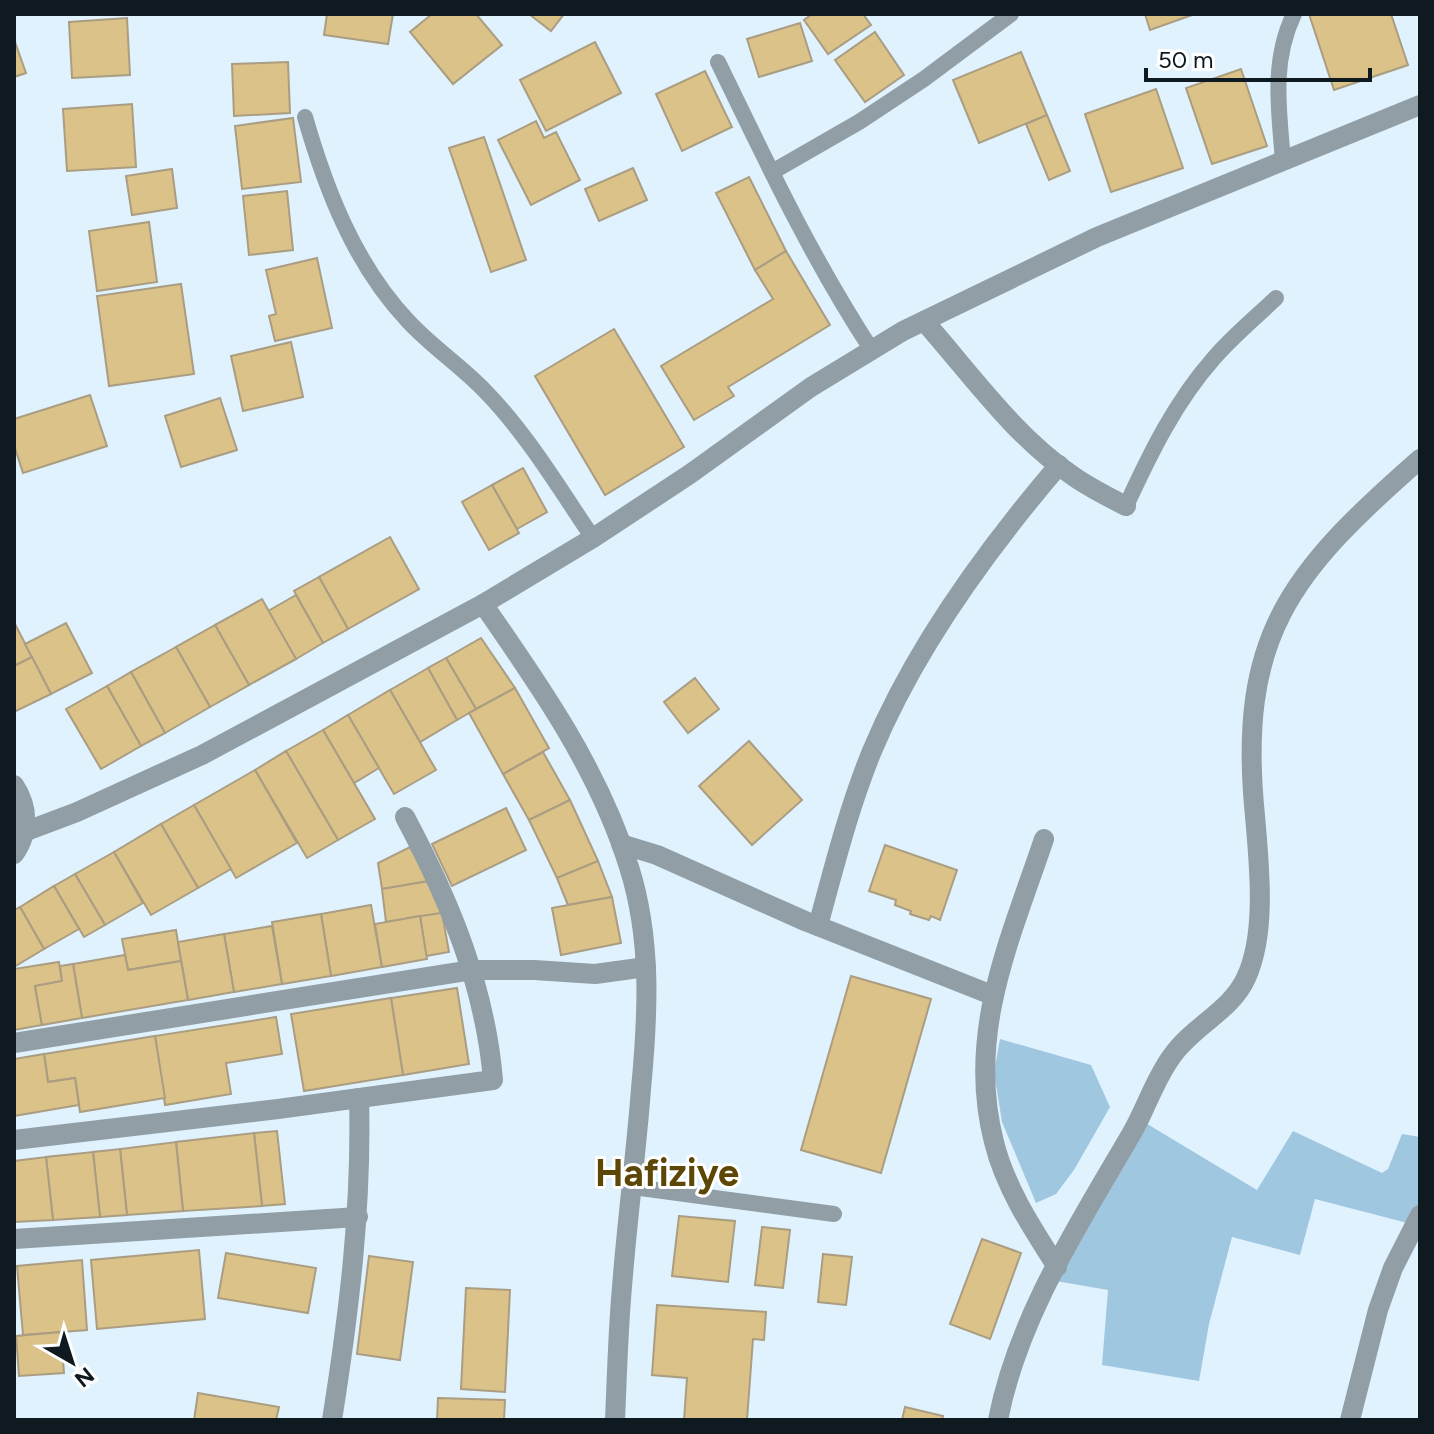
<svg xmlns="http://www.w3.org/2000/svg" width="1434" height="1434" font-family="Figtree,sans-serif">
	<rect width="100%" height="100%" fill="#dff2fe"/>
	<g fill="#a0c7e0">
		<polygon points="1000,1039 1091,1065 1110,1107 1074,1170 1056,1194 1036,1203 1002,1122 994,1072"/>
		<polygon points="1139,1119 1257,1190 1293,1131 1382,1173 1388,1169 1402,1134 1420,1137 1420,1215 1415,1225 1315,1199 1300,1255 1232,1237 1209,1324 1199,1381 1102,1365 1108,1290 1050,1280"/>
	</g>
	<g fill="#dbc288" stroke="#aa9d81" stroke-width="2">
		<polygon points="327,14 393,14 388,44 324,35"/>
		<polygon points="432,14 476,14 502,45 453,84 410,32"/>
		<polygon points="529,14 564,14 551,31"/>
		<polygon points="812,14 863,14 871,25 828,54 804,20"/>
		<polygon points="1145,14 1195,14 1150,30"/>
		<polygon points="1309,14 1391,14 1408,65 1334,90"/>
		<polygon points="127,18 130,75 72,78 69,22"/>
		<polygon points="800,23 812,61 759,77 747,39"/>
		<polygon points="875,32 904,75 865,102 835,60"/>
		<polygon points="14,39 26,73 14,77"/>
		<polygon points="595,42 621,93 546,131 520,80"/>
		<polygon points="1021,52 1047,115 979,143 953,80"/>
		<polygon points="288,62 290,113 234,116 232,64"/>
		<polygon points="1241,69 1267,146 1212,164 1186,88"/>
		<polygon points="705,71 732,127 682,151 656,94"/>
		<polygon points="1156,89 1183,168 1111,192 1085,114"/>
		<polygon points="132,104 136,167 67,171 63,109"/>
		<polygon points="1047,115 1070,171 1049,180 1026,124"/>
		<polygon points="293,118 301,182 242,189 235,126"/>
		<polygon points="536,121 544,138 556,132 580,180 531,205 498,140"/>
		<polygon points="484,137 526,260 491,272 449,148"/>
		<polygon points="633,168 647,200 599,221 585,189"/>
		<polygon points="172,169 177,208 132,215 126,176"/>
		<polygon points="749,177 786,251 755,270 716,193"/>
		<polygon points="287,191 293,250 249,255 243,196"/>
		<polygon points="149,222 157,282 97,291 89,231"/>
		<polygon points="786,251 830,325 728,387 734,396 694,420 661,366 773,299 755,270"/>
		<polygon points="317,258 332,328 275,341 269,316 276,314 266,270"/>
		<polygon points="181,284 194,374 109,386 97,296"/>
		<polygon points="614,329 684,447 605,495 535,376"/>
		<polygon points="291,342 303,397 243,411 231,356"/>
		<polygon points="90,395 107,446 23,473 14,445 14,419"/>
		<polygon points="220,398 237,450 181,467 165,416"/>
		<polygon points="523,468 547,512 517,529 492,485"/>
		<polygon points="492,485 519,533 489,550 462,502"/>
		<polygon points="390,537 419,589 348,629 319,577"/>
		<polygon points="319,577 348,629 323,643 294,591"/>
		<polygon points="296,595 323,643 296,659 268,611"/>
		<polygon points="262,599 296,659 249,685 215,625"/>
		<polygon points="14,622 32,657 14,666"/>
		<polygon points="66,623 92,673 51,694 25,644"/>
		<polygon points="215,625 249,685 210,707 176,647"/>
		<polygon points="481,638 515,688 476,709 446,658"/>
		<polygon points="176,647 210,707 165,733 131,672"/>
		<polygon points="32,657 51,694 14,712 14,666"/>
		<polygon points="446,658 476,709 457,720 428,668"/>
		<polygon points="428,668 457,720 420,742 390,690"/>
		<polygon points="131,672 165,733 141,746 107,686"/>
		<polygon points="695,678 719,709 688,733 664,702"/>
		<polygon points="107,686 141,746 101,769 66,709"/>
		<polygon points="515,688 549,748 503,774 469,713"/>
		<polygon points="390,690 436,770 394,794 348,715"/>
		<polygon points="348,715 379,768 354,783 323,730"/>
		<polygon points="323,730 375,819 338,840 286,751"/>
		<polygon points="749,741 802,800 752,845 699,786"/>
		<polygon points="286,751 338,840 307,858 255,770"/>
		<polygon points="543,752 570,800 529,820 503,774"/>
		<polygon points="255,770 297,843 236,878 194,805"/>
		<polygon points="570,800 598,861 557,878 529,820"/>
		<polygon points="194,805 231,869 198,888 161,824"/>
		<polygon points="506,808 526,850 452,886 432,844"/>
		<polygon points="161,824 198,888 151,915 114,852"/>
		<polygon points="885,845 957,870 940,920 931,916 929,920 910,914 911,911 895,905 896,900 869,891"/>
		<polygon points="410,847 429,881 382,889 378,863"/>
		<polygon points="114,852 143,903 105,925 75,874"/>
		<polygon points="598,861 612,897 568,905 557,878"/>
		<polygon points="75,874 105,925 84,937 54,886"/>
		<polygon points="429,881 442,913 386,922 382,889"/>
		<polygon points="54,886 79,929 44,949 20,907"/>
		<polygon points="612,897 621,943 561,955 552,908"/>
		<polygon points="371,905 382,967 331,976 321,914"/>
		<polygon points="20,907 44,949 14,967 14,910"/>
		<polygon points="442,913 449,952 426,956 420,916"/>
		<polygon points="321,914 331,976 282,984 272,922"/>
		<polygon points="420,916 427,959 382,967 375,924"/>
		<polygon points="272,926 282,984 234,992 224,934"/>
		<polygon points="176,930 181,961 128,970 122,939"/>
		<polygon points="224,934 234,992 188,1000 178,942"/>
		<polygon points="125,955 128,970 181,961 188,1000 82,1018 73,964"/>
		<polygon points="59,962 62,981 35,986 42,1025 14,1030 14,969"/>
		<polygon points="73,964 82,1018 42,1025 35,986 62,981 60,966"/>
		<polygon points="851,976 931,999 881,1173 801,1150"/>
		<polygon points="457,988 469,1064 403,1075 391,998"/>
		<polygon points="391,998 403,1075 304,1091 291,1014"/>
		<polygon points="276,1017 282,1054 226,1063 231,1094 165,1105 155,1036"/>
		<polygon points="155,1036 165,1098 80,1112 75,1078 48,1082 44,1054"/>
		<polygon points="44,1054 48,1082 75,1078 79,1105 14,1116 14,1059"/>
		<polygon points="277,1131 285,1204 262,1206 254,1133"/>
		<polygon points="254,1133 262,1206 183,1211 176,1142"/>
		<polygon points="176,1142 183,1211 127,1215 120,1149"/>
		<polygon points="120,1149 127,1215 100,1217 93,1152"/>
		<polygon points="93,1152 100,1217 53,1220 46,1157"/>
		<polygon points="46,1157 53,1220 14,1222 14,1161"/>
		<polygon points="679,1216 735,1221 728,1282 672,1276"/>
		<polygon points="762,1227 790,1230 783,1288 755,1285"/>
		<polygon points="982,1239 1021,1253 990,1339 950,1324"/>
		<polygon points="199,1250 205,1319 97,1329 91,1260"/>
		<polygon points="226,1253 316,1268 308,1313 218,1298"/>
		<polygon points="823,1254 852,1257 846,1305 818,1302"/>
		<polygon points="369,1256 413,1262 400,1360 357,1354"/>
		<polygon points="82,1260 87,1330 23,1335 17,1266"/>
		<polygon points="466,1288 510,1290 505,1392 461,1389"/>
		<polygon points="657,1305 766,1312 764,1340 753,1339 747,1420 684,1420 687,1378 652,1375"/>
		<polygon points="61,1332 64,1373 19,1376 16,1336"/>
		<polygon points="198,1393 279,1407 276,1420 194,1420"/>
		<polygon points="438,1398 505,1400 504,1420 437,1420"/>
		<polygon points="905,1407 943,1416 942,1420 902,1420"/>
	</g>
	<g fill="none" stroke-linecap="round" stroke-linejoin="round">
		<g stroke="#919ea6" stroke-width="16">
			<path d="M 718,62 C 766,161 811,257 871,349"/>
			<path d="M 305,117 C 326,190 355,265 408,321 C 432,347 461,366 485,391 C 527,434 559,488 593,538"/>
			<path d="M 1283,161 C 1279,110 1271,62 1294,14"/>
			<polyline points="772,172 859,122 924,79 1011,14"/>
			<path d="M 1126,506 C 1150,454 1175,402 1214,358 C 1233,336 1255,318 1276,298"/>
			<polyline points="633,1187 834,1214"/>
		</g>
		<g stroke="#919ea6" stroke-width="20">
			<path d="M 924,321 C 970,373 1014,436 1073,476 C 1090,488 1108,497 1126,506"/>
			<path d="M 483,604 C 540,686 599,770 629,867 C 652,939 648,1015 641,1089 C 636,1155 627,1221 622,1287 C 618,1331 617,1376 615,1420"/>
			<polyline points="24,832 77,812 202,755 483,604 593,538 690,474 811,387 903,331 1097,237 1420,105"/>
			<path d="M 1044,839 C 1010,940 966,1034 994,1142 C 1005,1187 1032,1228 1057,1267"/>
			<polyline points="621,844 657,855 805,921 992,995"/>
			<path d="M 818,926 C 834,867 849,807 872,751 C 914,650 988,548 1059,465"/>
			<polyline points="14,1043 472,970 534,970 595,974 646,967"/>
			<path d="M 14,1140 L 278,1109 L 493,1080 C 485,985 449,900 405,817"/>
			<polyline points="14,1239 358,1217"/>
			<path d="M 332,1420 C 349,1313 362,1207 359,1098"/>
			<path d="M 998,1420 C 1018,1316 1081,1221 1133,1131 C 1147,1106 1155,1079 1172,1056 C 1193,1026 1231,1011 1246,978 C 1267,933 1259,864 1255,816 C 1237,636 1290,573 1420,459"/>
			<polyline points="1350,1420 1378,1310 1393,1268 1420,1215"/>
		</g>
		<path stroke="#919ea6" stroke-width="20" d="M 14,785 C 28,806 30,832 14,854"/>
	</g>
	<g text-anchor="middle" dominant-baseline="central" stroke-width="6" stroke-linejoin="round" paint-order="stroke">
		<g font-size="38" font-weight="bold" fill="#5d4707" stroke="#fff">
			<text x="667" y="1173">Hafiziye</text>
		</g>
	</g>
	<rect width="1434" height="1434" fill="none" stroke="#0e1a20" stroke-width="32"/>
	<g transform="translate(72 1362) rotate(141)" stroke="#ffffff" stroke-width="6" paint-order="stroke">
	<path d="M0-6L14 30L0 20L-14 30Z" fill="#0e1a20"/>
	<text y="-12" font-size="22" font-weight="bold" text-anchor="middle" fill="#0e1a20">N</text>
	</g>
	<path d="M1146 68v12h224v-12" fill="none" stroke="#0e1a20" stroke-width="4"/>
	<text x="1158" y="68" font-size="24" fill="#0e1a20" stroke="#ffffff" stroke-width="6" paint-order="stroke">50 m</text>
</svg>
